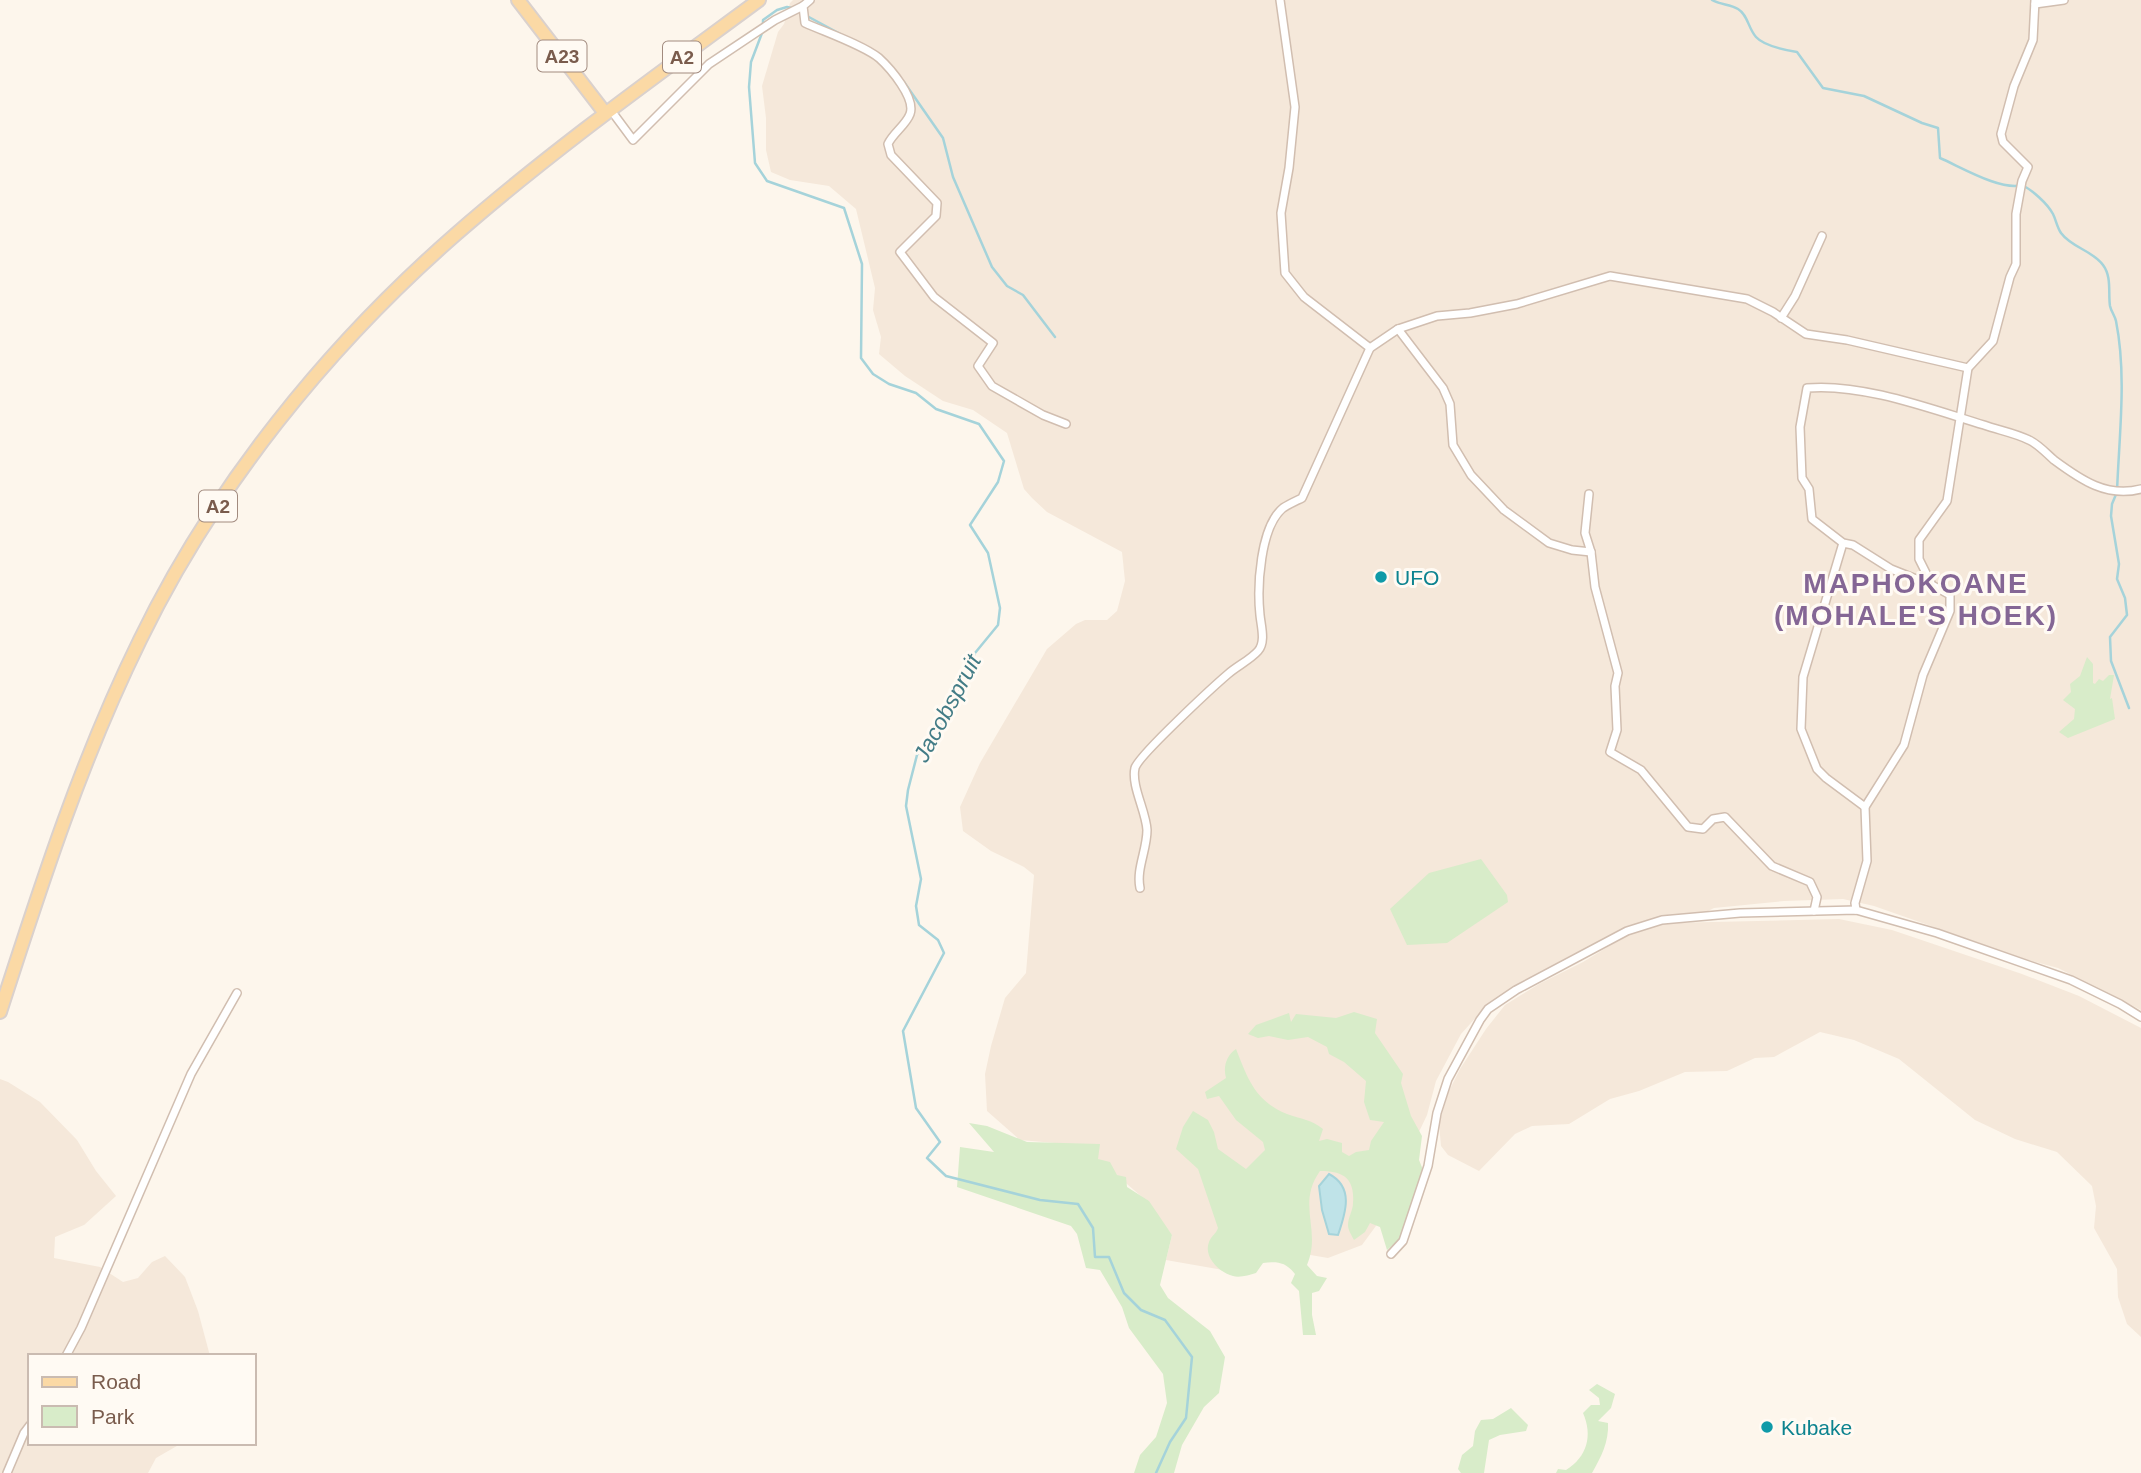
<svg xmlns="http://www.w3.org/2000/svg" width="2141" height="1473" font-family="Helvetica,sans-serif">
	<rect width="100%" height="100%" fill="#fdf6ec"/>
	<g fill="#f5e8da">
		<polygon points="793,0 2141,0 2141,1010 2058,968 2025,959 1874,906 1843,899 1784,901 1714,908 1706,912 1650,920 1618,932 1566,958 1514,987 1489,1003 1461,1034 1436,1081 1427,1115 1409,1153 1400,1193 1362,1245 1328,1258 1287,1251 1223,1270 1166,1260 1172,1235 1142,1197 1098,1159 1055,1143 1020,1140 987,1111 985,1074 991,1046 1005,998 1026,973 1034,875 1024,867 991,851 963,831 960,807 980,763 1047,649 1076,624 1085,620 1107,620 1117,611 1125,581 1122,552 1047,512 1032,498 1024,489 1007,433 973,410 943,401 905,376 879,354 881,337 873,310 875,288 856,209 829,186 790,180 771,172 766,150 766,118 762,86 778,32 784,24 790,3"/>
		<polygon points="1839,919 1892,930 2022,974 2079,996 2141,1028 2141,1337 2127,1324 2118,1297 2117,1269 2094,1228 2096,1206 2092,1186 2057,1152 2015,1139 1975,1120 1899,1059 1854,1040 1820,1032 1774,1057 1755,1058 1727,1071 1685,1072 1639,1091 1610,1099 1569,1124 1532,1126 1515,1134 1479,1171 1448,1155 1441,1146 1439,1124 1449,1091 1460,1069 1486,1029 1505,1005 1539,984 1583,962 1629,934 1668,923"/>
		<polygon points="0,1079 8,1082 40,1102 77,1140 96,1171 116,1196 84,1225 55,1237 54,1258 100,1267 123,1282 138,1278 152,1262 165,1256 185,1277 198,1311 210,1356 30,1356 30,1443 182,1443 156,1458 148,1473 0,1473"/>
	</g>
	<g fill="#d8ecc9">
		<polygon points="2087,657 2093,664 2093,683 2095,684 2099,679 2103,681 2109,675 2114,675 2110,699 2112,698 2115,719 2068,738 2059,732 2074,719 2075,709 2063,700 2071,692 2070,684 2080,676"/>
		<polygon points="1481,859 1507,895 1508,902 1447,943 1407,945 1390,909 1429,873"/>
		<path d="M 1354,1012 L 1377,1019 L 1375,1033 L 1403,1074 L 1401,1083 L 1411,1116 L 1422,1136 L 1419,1160 L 1423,1170 L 1401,1238 L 1387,1250 L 1380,1227 L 1370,1223 L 1365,1232 L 1354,1240 C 1352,1236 1348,1230 1348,1225 C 1348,1218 1353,1210 1353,1203 C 1355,1178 1343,1171 1320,1171 C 1296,1205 1322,1230 1307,1265 L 1317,1276 L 1327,1278 L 1319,1291 L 1312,1293 L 1312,1315 L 1316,1335 L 1303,1335 L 1299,1291 L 1291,1283 L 1295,1274 C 1286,1262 1277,1261 1263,1263 L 1256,1273 C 1249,1275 1240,1278 1233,1276 C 1220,1273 1203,1257 1209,1242 C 1211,1236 1216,1234 1218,1228 L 1198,1169 L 1176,1149 L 1183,1127 L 1193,1111 L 1208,1120 L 1214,1132 L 1218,1149 L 1246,1169 L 1265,1150 L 1263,1142 L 1236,1120 L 1219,1096 L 1207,1099 L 1205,1092 L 1226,1078 C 1223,1067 1226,1056 1236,1049 C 1248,1079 1255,1101 1287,1114 C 1301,1119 1312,1120 1323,1129 L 1319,1141 L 1327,1139 L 1342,1143 L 1342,1152 L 1349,1156 L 1356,1152 L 1369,1150 L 1371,1141 L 1384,1122 L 1370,1120 L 1364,1102 L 1366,1081 L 1344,1062 L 1329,1054 L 1327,1047 L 1308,1037 L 1288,1040 L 1269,1036 L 1258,1038 L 1248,1034 L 1256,1025 L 1289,1013 L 1291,1022 L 1296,1014 L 1336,1018 Z"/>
		<polygon points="969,1123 987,1126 1027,1142 1100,1144 1098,1159 1110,1162 1117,1175 1126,1177 1127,1187 1149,1201 1172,1235 1160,1285 1168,1298 1210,1331 1225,1357 1219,1393 1204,1407 1182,1445 1174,1473 1134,1473 1140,1455 1156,1437 1167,1403 1163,1374 1129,1328 1122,1307 1100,1270 1086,1268 1077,1234 1071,1226 957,1187 960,1147 994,1152"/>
		<path d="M 1597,1384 L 1615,1394 L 1611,1408 L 1598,1421 L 1608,1423 C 1609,1442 1601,1457 1592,1473 L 1556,1473 L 1558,1469 L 1566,1470 C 1587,1457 1593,1436 1583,1413 L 1591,1405 L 1600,1405 L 1599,1398 L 1589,1390 Z"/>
		<polygon points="1511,1408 1528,1425 1526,1431 1500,1435 1489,1440 1484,1473 1461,1473 1458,1469 1462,1455 1473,1446 1475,1431 1481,1420 1493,1419"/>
	</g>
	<path fill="#bfe3e8" stroke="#a5d3da" stroke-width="2" d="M 1329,1174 C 1354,1187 1346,1212 1338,1235 L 1329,1234 L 1322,1210 L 1319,1186 Z"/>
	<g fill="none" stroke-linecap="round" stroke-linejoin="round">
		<g stroke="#a5d3da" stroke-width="2.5">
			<path d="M 1712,0 C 1721,5 1730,4 1738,9 C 1748,15 1748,28 1756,37 C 1764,46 1785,50 1797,52 L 1823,88 L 1864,96 L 1922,123 L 1938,128 L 1940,158 C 1961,167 2001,191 2022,185 C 2032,190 2047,203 2053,214 C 2056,220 2057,227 2061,233 C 2072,248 2092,250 2103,265 C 2112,277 2108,293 2110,306 C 2111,311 2115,316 2116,321 C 2127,376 2119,436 2117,492 L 2112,504 L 2111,516 L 2119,564 L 2117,579 L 2125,598 L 2127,615 L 2110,637 L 2111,661 L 2129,708"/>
			<polyline points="807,16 844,36"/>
			<polyline points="763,26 763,20 777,10 787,7 792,8"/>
			<polyline points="762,33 751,62 749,87 755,163 767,181 844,208 862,264 861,358 873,374 889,384 916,393 936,409 979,424 1004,461 998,482 970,525 988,553 1000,608 998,625 975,653 947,717 917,755 908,790 906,806 921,879 916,906 919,925 938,940 944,953 903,1031 916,1108 940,1142 927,1158 946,1176 1040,1200 1078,1204 1093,1228 1095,1257 1109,1257 1124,1293 1141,1310 1165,1320 1192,1357 1186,1418 1170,1442 1156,1473"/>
			<polyline points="904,82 943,138 953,177 992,267 1007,286 1023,295 1055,337"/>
		</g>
		<defs>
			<g id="street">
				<path d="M 810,0 L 803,6 L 805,23 C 825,32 863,45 879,58 C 890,68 916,98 910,114 C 906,125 893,133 888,144 L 891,155 L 937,203 L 936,216 L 900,252 L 934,297 L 993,343 L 978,366 L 992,386 L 1043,415 L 1066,424"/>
				<polyline points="1280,0 1295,107 1289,168 1281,213 1285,273 1304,297 1370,348"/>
				<polyline points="2035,4 2064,0"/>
				<polyline points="610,109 633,140 709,64 775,20 803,6"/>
				<polyline points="1781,318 1795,296 1822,236"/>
				<polyline points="1398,329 1443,388 1450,404 1453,445 1471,475 1504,510 1549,543 1572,550 1591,552"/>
				<polyline points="1589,494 1585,533 1591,552 1595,587 1618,673 1615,686 1617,730 1610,752 1641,770 1688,827 1703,829 1713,819 1725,817 1772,866 1810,882 1817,897 1814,911"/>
				<polyline points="1843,543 1803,677 1801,729 1817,769 1826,778 1865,807"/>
				<path d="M 1931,585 L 1891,569 L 1853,545 L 1843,543 L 1812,519 L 1809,489 L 1802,478 L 1800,427 L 1807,388 C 1862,383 1931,409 1984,425 C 1998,430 2015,433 2029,440 C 2038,444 2046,453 2054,460 C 2081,480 2107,498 2141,489"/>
				<path d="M 1140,888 C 1136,869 1147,850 1147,830 C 1146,811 1131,786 1135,768 C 1138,756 1214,686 1228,674 C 1237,666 1250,660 1258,651 C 1266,642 1261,626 1260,615 C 1257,587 1260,527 1283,508 C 1289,504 1296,501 1302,498 L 1370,348 L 1398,329 L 1437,316 L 1470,313 L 1517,304 L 1610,276 L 1747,299 L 1773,312 L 1806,334 L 1847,340 L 1968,368"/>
				<polyline points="1856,910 1855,903 1867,861 1865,807 1904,745 1923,675 1950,611 1950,595 1932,585 1919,559 1919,540 1947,501 1968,368 1993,341 2010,277 2016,264 2016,214 2022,181 2028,167 2003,142 2001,134 2014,86 2033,40 2035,0"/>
				<polyline points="1391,1254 1403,1241 1428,1166 1437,1113 1448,1079 1480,1020 1488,1009 1516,990 1627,931 1662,920 1740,913 1856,910 1937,933 2071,980 2120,1004 2141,1017"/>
				<polyline points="66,1356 81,1328 191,1074 237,993"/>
				<polyline points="7,1473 24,1433 30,1425"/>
			</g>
			<g id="primary">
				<polyline points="518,0 605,113"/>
				<path d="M 0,1012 C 41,885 81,760 140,640 C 214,487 327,347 455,235 C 551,151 656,76 759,0"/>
			</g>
		</defs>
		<use href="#street" stroke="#d1beb0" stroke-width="10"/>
		<use href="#primary" stroke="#dad1cd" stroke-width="16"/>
		<use href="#street" stroke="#fff" stroke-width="7"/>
		<use href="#primary" stroke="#fbd9a5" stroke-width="12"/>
	</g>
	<g fill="#0f9aa8" stroke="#fffaf3" stroke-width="2.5">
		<circle cx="1381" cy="577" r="7"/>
		<circle cx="1767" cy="1427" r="7"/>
	</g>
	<g text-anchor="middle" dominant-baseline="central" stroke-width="6" stroke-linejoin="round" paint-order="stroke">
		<g fill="#fffaf3" stroke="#a28b7f" stroke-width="2">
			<rect x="537.5" y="40.5" width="49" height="31" rx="5"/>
			<rect x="663" y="41.5" width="38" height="31" rx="5"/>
			<rect x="199" y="490.5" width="38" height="31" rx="5"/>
		</g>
		<g font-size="19" font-weight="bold" fill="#7a5c4d">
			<text x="562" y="56">A23</text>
			<text x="682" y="57">A2</text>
			<text x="218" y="506">A2</text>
		</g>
		<g font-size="21" fill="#0d838f" stroke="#fffaf3" text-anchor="start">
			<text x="1395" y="577">UFO</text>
			<text x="1781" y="1427">Kubake</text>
		</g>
		<g font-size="23" font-style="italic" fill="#437c86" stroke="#fffaf3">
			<text transform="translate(947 708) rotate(-62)">Jacobspruit</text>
		</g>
		<g font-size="28" font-weight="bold" letter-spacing="2" fill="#846695" stroke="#fffaf3">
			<text x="1916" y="583">MAPHOKOANE<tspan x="1916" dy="32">(MOHALE'S HOEK)</tspan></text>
		</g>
	</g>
	<rect x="28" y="1354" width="228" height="91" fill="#fffaf3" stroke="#cabbb1" stroke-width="2"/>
	<rect x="42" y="1377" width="35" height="10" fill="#fbd9a5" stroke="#cabbb1" stroke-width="2"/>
	<text x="91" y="1389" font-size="21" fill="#7a5c4d">Road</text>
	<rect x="42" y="1406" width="35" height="21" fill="#d8ecc9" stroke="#cabbb1" stroke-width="2"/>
	<text x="91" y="1424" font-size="21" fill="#7a5c4d">Park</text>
</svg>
